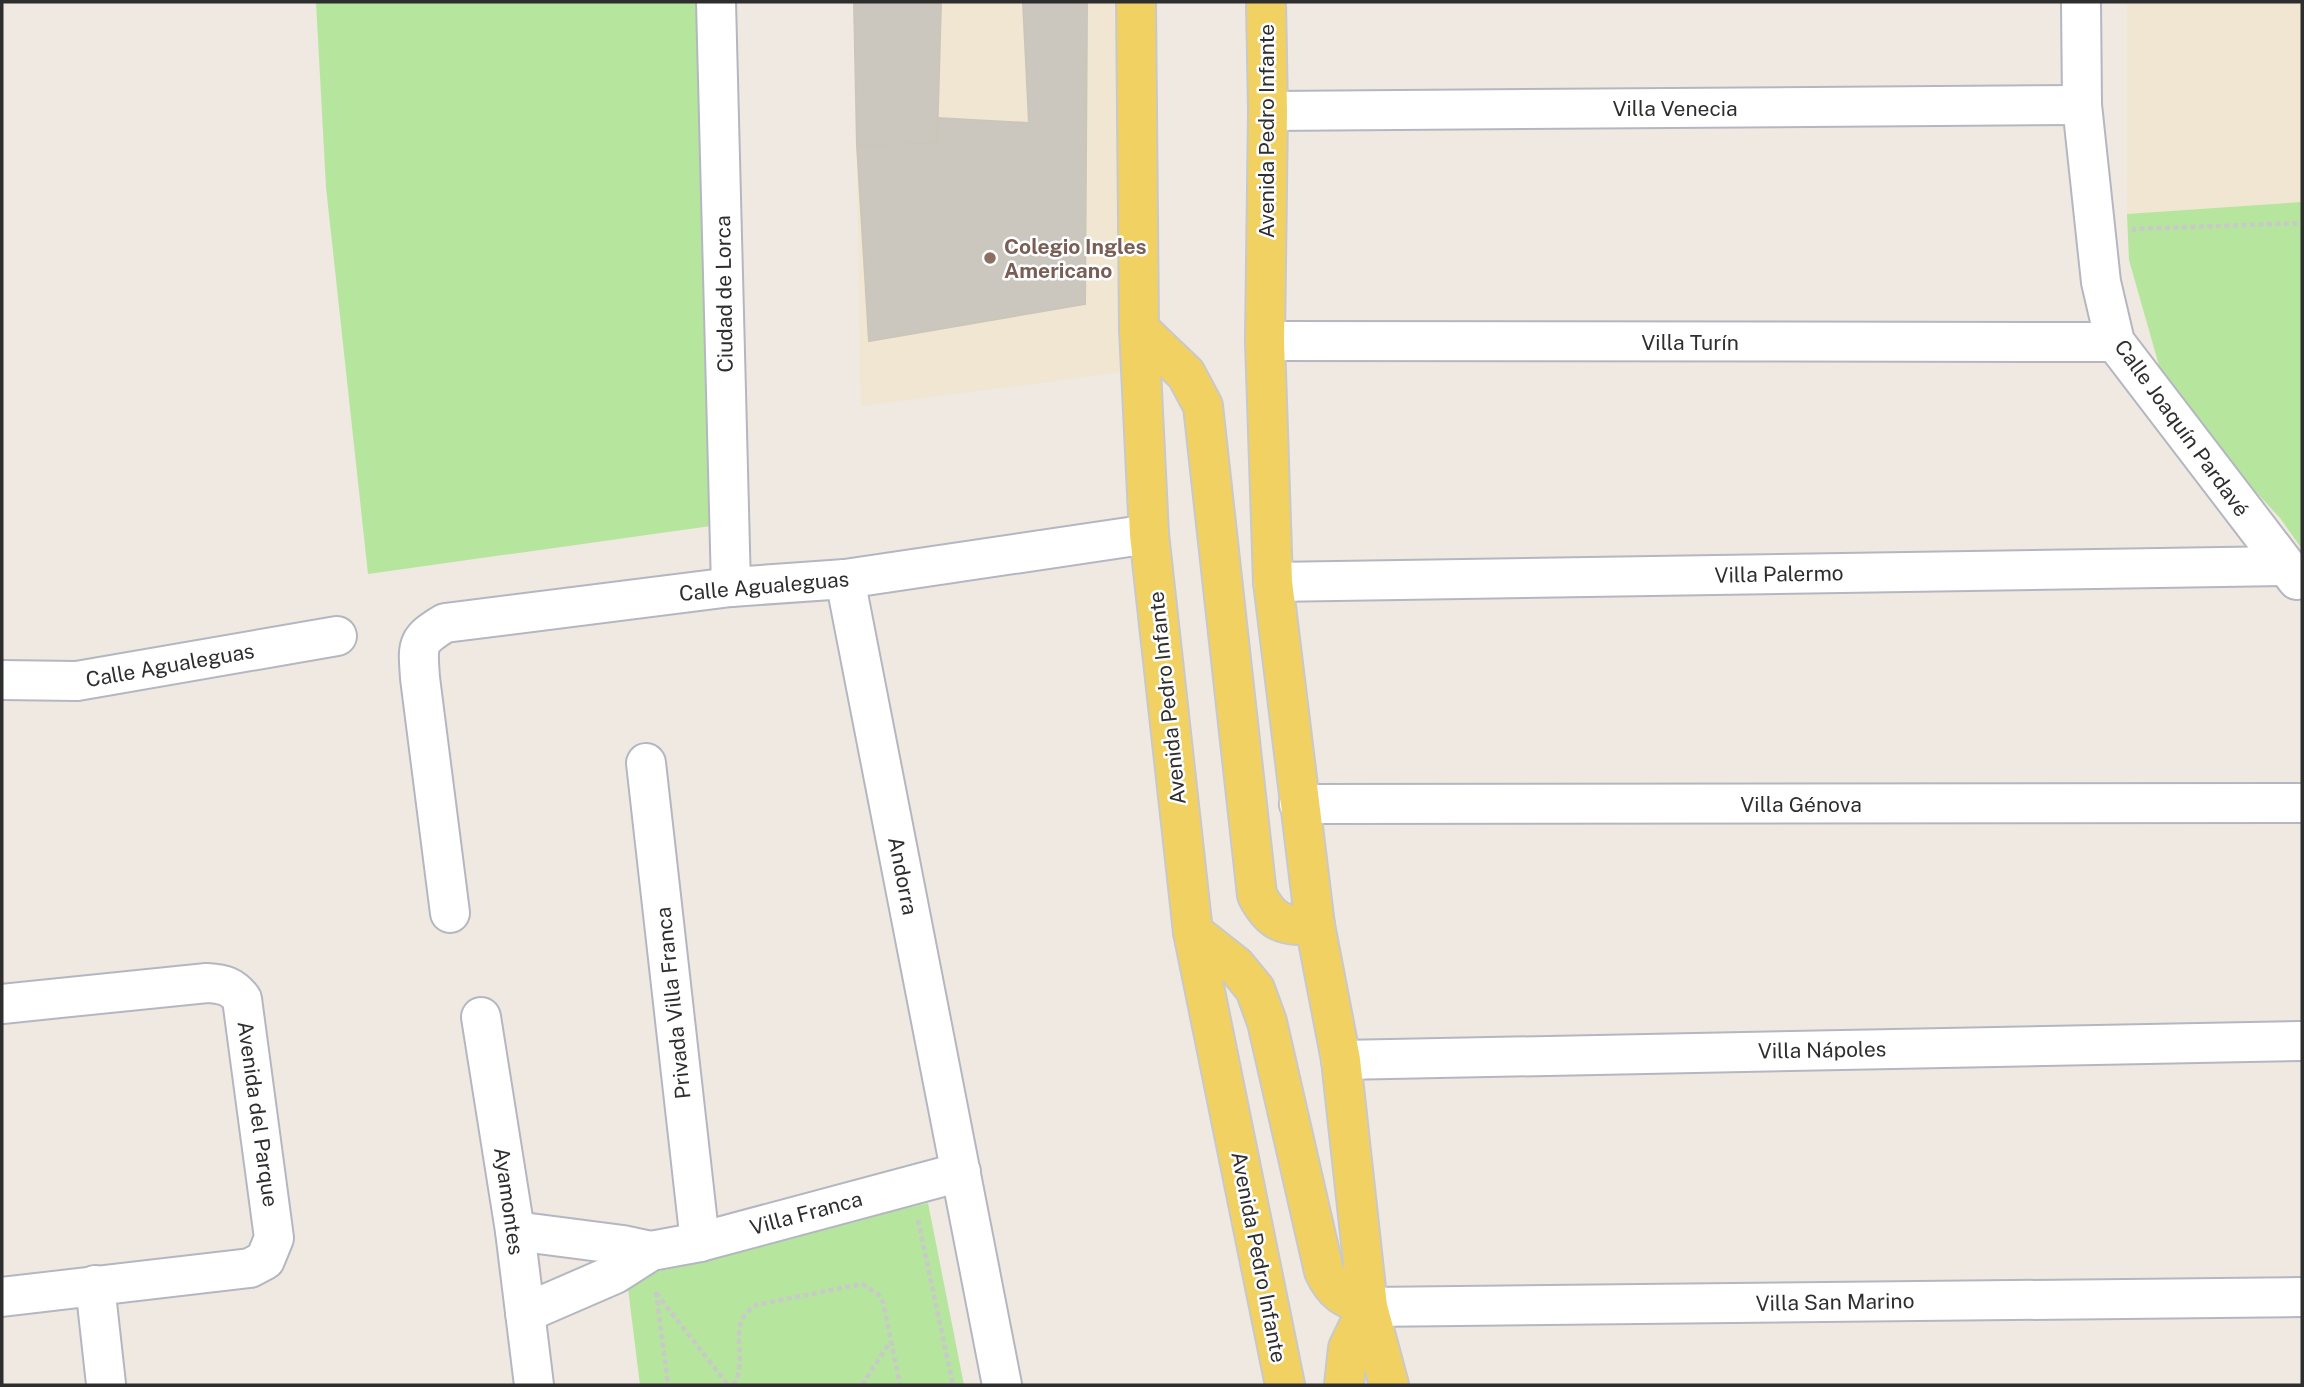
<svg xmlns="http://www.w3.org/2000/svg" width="2304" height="1387" font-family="'Public Sans',sans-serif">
	<rect width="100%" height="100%" fill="#efe9e1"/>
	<g fill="#f0e6d1">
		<polygon points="854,2 1114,2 1124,372 861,406"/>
		<polygon points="2127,2 2302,2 2302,202 2127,214"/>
	</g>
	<g fill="#b6e59e">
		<polygon points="316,2 696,2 725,524 368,574 326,187"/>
		<polygon points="2302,202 2302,549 2280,518 2168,397 2129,260 2127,214"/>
		<polygon points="928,1203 964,1385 640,1385 626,1272"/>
	</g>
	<g fill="#cbc7bf" stroke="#cbc5ba" stroke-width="2">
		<polygon points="854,2 941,2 937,143 857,145"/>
		<polygon points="1023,2 1087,2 1085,304 869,341 857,145 937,143 938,118 1029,123"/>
	</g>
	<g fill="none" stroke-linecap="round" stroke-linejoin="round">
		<defs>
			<g id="minor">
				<polyline points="716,2 731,587"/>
				<polyline points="2081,2 2082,105 2101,282 2115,342 2297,580"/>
				<polyline points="1268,111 2082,105"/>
				<polyline points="1265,341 2115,342"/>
				<polyline points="845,579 1002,1385"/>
				<polyline points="1273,582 2285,566"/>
				<polyline points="2,680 77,681 337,636"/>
				<polyline points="646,763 700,1242"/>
				<polyline points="1299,804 2302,803"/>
				<path d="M 450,913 L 420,678 C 418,645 415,641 445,623 L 731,587 L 845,579 L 1149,534"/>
				<path d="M 2,1004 L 207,983 C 224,984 232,986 242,999 L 274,1238 L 265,1260 L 250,1268 L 2,1297"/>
				<polyline points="481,1017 515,1231 534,1385"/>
				<polyline points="1341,1060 2302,1041"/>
				<polyline points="515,1231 623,1245 651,1251"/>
				<polyline points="95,1285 106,1384"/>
				<polyline points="1368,1307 2302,1297"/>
				<polyline points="525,1313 615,1274 651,1251 700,1242 961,1172"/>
			</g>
			<g id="major">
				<polyline points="1136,2 1139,329 1149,534 1193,932 1285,1385"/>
				<polyline points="1266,2 1268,111 1265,341 1273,582 1315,925 1341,1060 1368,1307 1389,1385"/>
				<path d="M 1139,329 L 1186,374 L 1203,406 L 1257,895 C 1272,924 1284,926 1315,925"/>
				<path d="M 1193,932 L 1236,966 L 1255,989 L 1267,1022 L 1324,1271 C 1335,1295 1346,1298 1368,1307 L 1348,1348 L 1344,1385"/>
			</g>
		</defs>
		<use href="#minor" stroke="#b4b7c1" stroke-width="42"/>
		<use href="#major" stroke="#c9c9c9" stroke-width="42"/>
		<g stroke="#c9c9c9" stroke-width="4.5" stroke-dasharray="5 3.5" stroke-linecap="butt">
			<polyline points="2134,232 2134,229 2302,223"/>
			<polyline points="918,1220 953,1385"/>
			<polyline points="656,1292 668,1385"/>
			<polyline points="656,1293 728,1385"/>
			<path d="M 733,1385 C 746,1369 735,1341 741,1322 C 743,1315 750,1310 756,1305 L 862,1284 L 878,1294 L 883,1302 L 900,1385"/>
			<polyline points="862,1385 890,1342"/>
		</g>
		<use href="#minor" stroke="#fff" stroke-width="38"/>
		<use href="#major" stroke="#f2d163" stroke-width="38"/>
	</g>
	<circle fill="#8d6e63" stroke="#fff" stroke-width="2.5" cx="990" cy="258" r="7"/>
	<g text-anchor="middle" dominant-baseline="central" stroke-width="5" stroke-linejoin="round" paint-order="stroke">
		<g font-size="21" fill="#2e2e2e" stroke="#fff">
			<text x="1675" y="108">Villa Venecia</text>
			<text transform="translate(1266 131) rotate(-90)">Avenida Pedro Infante</text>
			<text transform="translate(724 294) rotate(-91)">Ciudad de Lorca</text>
			<text x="1690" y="342">Villa Turín</text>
			<text transform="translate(2182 428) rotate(54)">Calle Joaquín Pardavé</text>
			<text transform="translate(1779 574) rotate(-1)">Villa Palermo</text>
			<text transform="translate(764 586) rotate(-5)">Calle Agualeguas</text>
			<text transform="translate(170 665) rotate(-10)">Calle Agualeguas</text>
			<text transform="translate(1167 698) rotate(-96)">Avenida Pedro Infante</text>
			<text x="1801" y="804">Villa Génova</text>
			<text transform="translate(903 876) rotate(79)">Andorra</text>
			<text transform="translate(673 1003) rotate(-96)">Privada Villa Franca</text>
			<text transform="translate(1822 1050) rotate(-1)">Villa Nápoles</text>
			<text transform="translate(258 1114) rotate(82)">Avenida del Parque</text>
			<text transform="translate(509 1201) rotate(82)">Ayamontes</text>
			<text transform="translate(806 1213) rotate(-15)">Villa Franca</text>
			<text transform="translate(1259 1257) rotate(79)">Avenida Pedro Infante</text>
			<text transform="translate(1835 1302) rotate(-1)">Villa San Marino</text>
		</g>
		<g font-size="21" font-weight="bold" fill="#785e54" stroke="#fff" text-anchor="start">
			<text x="1004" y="246">Colegio Ingles<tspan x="1004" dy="24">Americano</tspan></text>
		</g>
	</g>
	<rect width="2304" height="1387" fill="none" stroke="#2e2e2e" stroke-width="7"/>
</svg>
